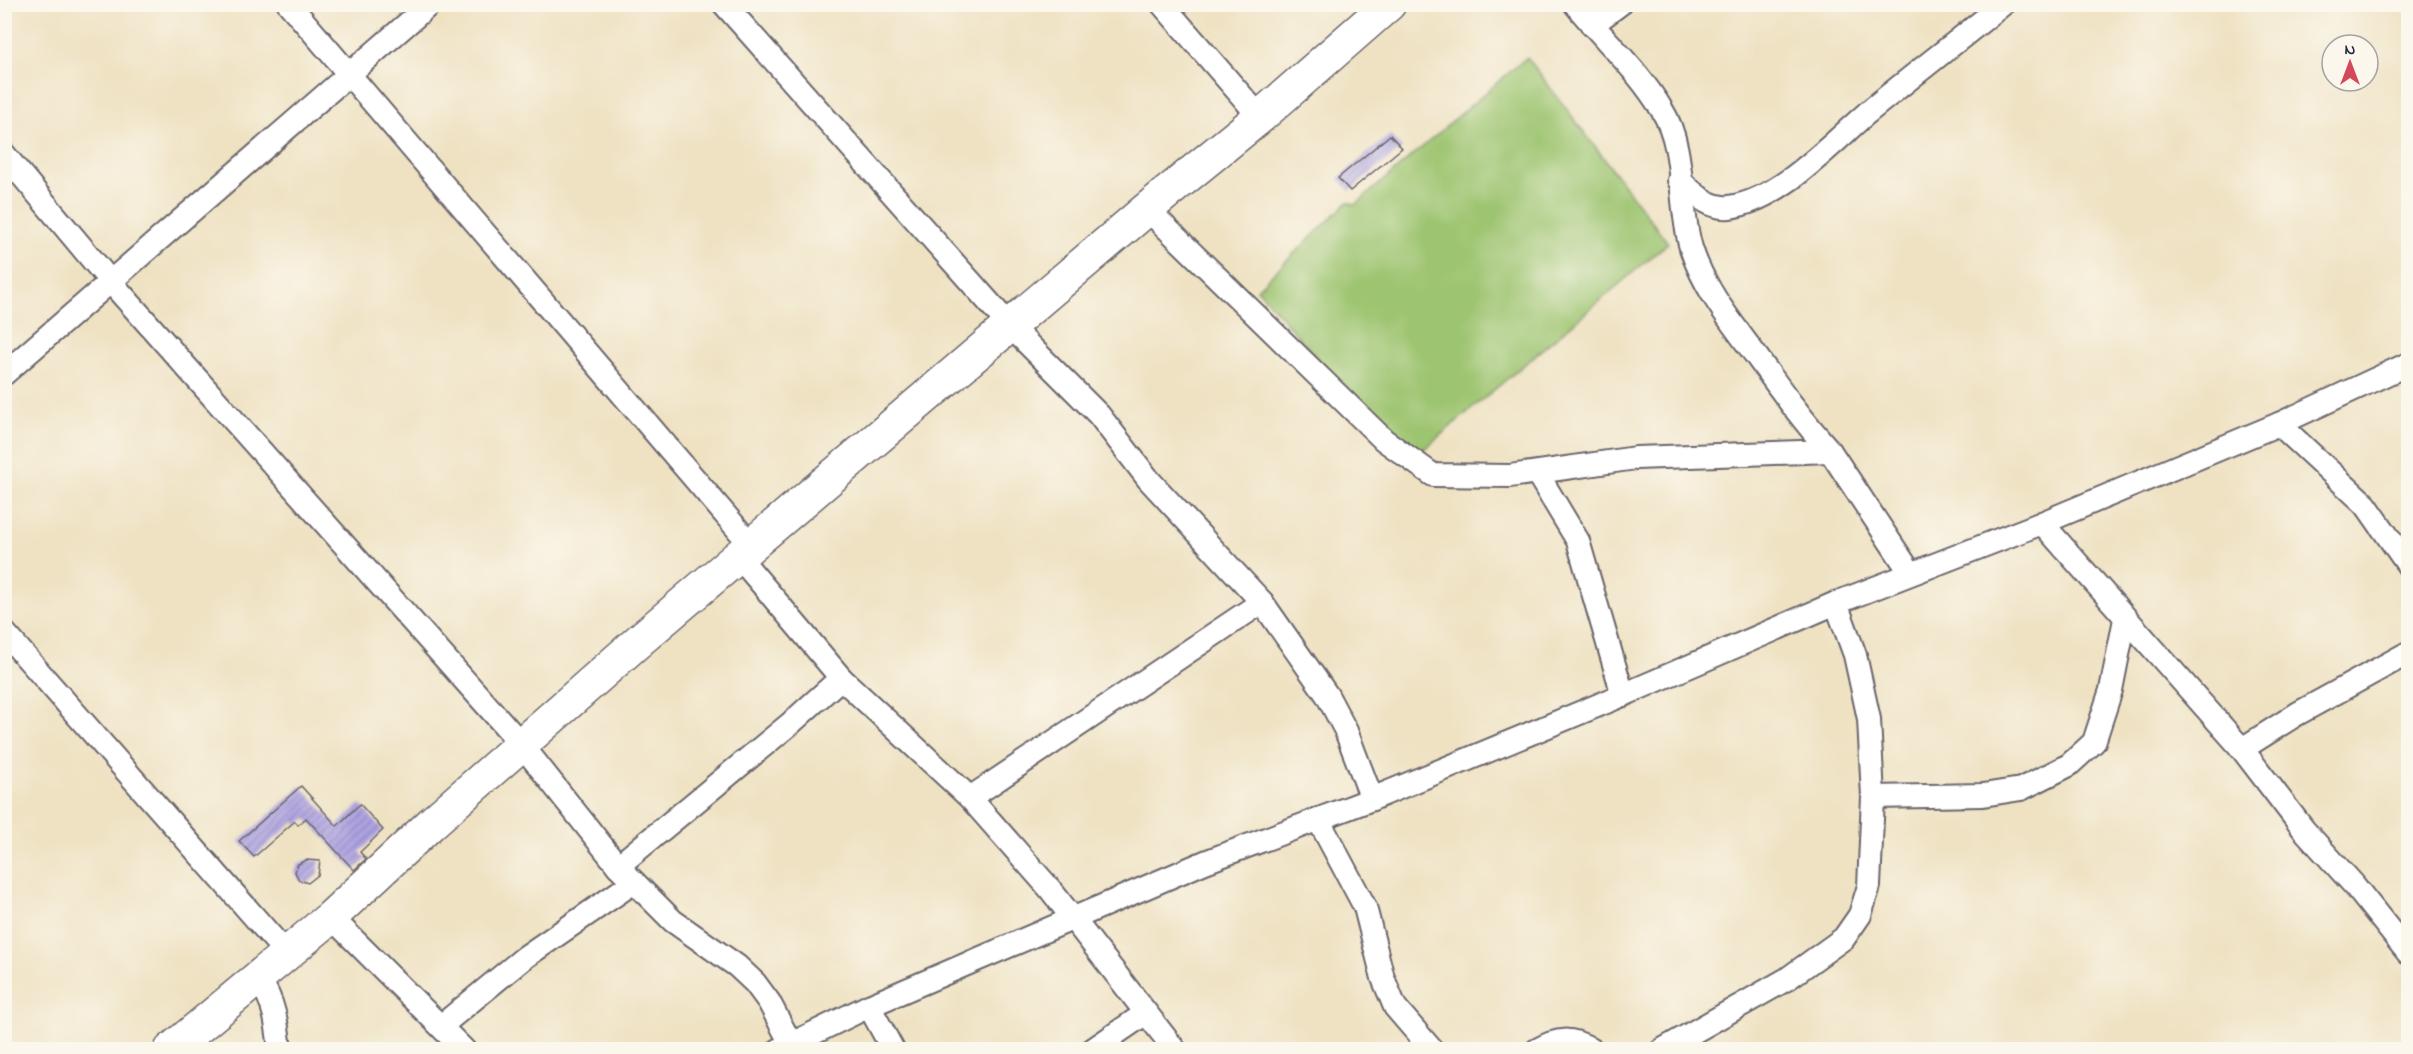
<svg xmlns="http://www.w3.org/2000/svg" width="2413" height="1054" font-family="'Indie Flower',sans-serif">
	<defs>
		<pattern id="building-hatch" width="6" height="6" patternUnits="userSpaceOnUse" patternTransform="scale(1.5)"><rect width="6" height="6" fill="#aea3e1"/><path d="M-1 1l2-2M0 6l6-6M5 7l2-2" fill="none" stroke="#8d84b8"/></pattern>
	</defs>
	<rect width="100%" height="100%" fill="#fbf7ec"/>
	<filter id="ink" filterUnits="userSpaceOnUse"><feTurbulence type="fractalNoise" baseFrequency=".0167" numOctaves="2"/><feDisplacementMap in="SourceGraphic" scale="12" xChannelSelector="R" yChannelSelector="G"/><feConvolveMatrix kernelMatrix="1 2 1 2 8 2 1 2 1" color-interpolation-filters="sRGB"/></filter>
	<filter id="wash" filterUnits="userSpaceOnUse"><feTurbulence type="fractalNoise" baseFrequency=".008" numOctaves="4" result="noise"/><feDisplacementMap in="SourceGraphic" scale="24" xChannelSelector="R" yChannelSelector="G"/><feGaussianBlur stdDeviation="1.35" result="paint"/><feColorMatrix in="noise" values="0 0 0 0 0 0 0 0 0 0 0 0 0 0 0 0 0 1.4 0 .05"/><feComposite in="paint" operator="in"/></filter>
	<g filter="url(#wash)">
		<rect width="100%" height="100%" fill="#efe2c3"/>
		<polygon fill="#9dc46f" stroke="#607355" stroke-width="1.5" points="1527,57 1668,243 1417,455 1379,430 1257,289 1348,202 1355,205"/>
		<g id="blocks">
			<g fill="url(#building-hatch)">
				<polygon points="1390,135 1402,148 1350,191 1338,178"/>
				<polygon points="301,786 337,826 360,804 383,830 360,852 366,859 354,870 306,818 298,825 295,821 254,857 239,841"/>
				<polygon points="306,860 320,861 318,875 308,883 299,880 295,872 298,864"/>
			</g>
		</g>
	</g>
	<g filter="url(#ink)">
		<use href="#blocks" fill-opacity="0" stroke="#6a656b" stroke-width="1.5"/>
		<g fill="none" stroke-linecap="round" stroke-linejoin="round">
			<defs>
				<g id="street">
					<polyline points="289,4 752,546"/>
					<polyline points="724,4 1009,325 1099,415 1149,480 1262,602 1327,695 1346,731 1372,799"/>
					<polyline points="1162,4 1260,117"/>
					<path d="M 1575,4 C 1603,39 1639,71 1662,110 C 1686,148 1678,204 1691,248 C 1704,289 1732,323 1757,357 C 1780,389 1803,421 1830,451"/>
					<polyline points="1592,25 1620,4"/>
					<polyline points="4,154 110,281 522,745 618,866 673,921 737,966 755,983 769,1002 791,1044"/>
					<path d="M 1679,180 C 1693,192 1708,209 1729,207 C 1779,201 1831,144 1867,113 C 1912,76 1958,41 2003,4"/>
					<polyline points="1147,209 1384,440 1433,475 1510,476 1636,458 1830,451 1910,572"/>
					<polyline points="4,374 430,4"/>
					<polyline points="2279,424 2366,505 2408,565"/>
					<polyline points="1537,473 1578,541 1623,695"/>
					<polyline points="2042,523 2242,749 2304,830 2354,885 2408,953"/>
					<polyline points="739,557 841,678 970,798 1050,889 1175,1050"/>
					<polyline points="4,632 286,953"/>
					<polyline points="2242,749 2297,714 2408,653"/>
					<polyline points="1873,797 1983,795 2021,789 2069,765 2094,742 2111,690 2125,619"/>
					<polyline points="970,798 1262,602"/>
					<polyline points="1318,819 1365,907 1383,978 1395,1007 1432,1050"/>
					<polyline points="618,866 791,723 841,678"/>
					<polyline points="331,917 464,1050"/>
					<path d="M 259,979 C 274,1001 277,1023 280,1050"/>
					<polyline points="869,1006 893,1050"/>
					<polyline points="441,1026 525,957 634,882"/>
					<polyline points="779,1050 869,1006 1205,862 1372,799 1623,695 1836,603 2042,523 2279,424 2408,364"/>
					<polyline points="1092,1050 1146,1013"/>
					<path d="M 1537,1050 C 1557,1038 1572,1037 1592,1050"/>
					<polyline points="1662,1050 1787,979 1844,938 1860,915 1869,886 1873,797 1869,719 1855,655 1836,603"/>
				</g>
				<polyline id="primary" points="171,1050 331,917 433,822 641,639 1147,209 1260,117 1389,4"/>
			</defs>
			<use href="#street" stroke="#6a656b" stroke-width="26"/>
			<use href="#primary" stroke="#6a656b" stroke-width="36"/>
			<use href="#street" stroke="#fff" stroke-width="22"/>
			<use href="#primary" stroke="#fff" stroke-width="33"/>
		</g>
	</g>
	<rect width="2413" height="1054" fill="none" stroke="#fbf7ec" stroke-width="24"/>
	<g transform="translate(2350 63)"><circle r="28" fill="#fbf7ec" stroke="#a4a2a5" stroke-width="1.5"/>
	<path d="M0-4.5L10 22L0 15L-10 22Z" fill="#d1495b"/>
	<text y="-9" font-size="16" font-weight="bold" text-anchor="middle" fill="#22223b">N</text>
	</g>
</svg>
